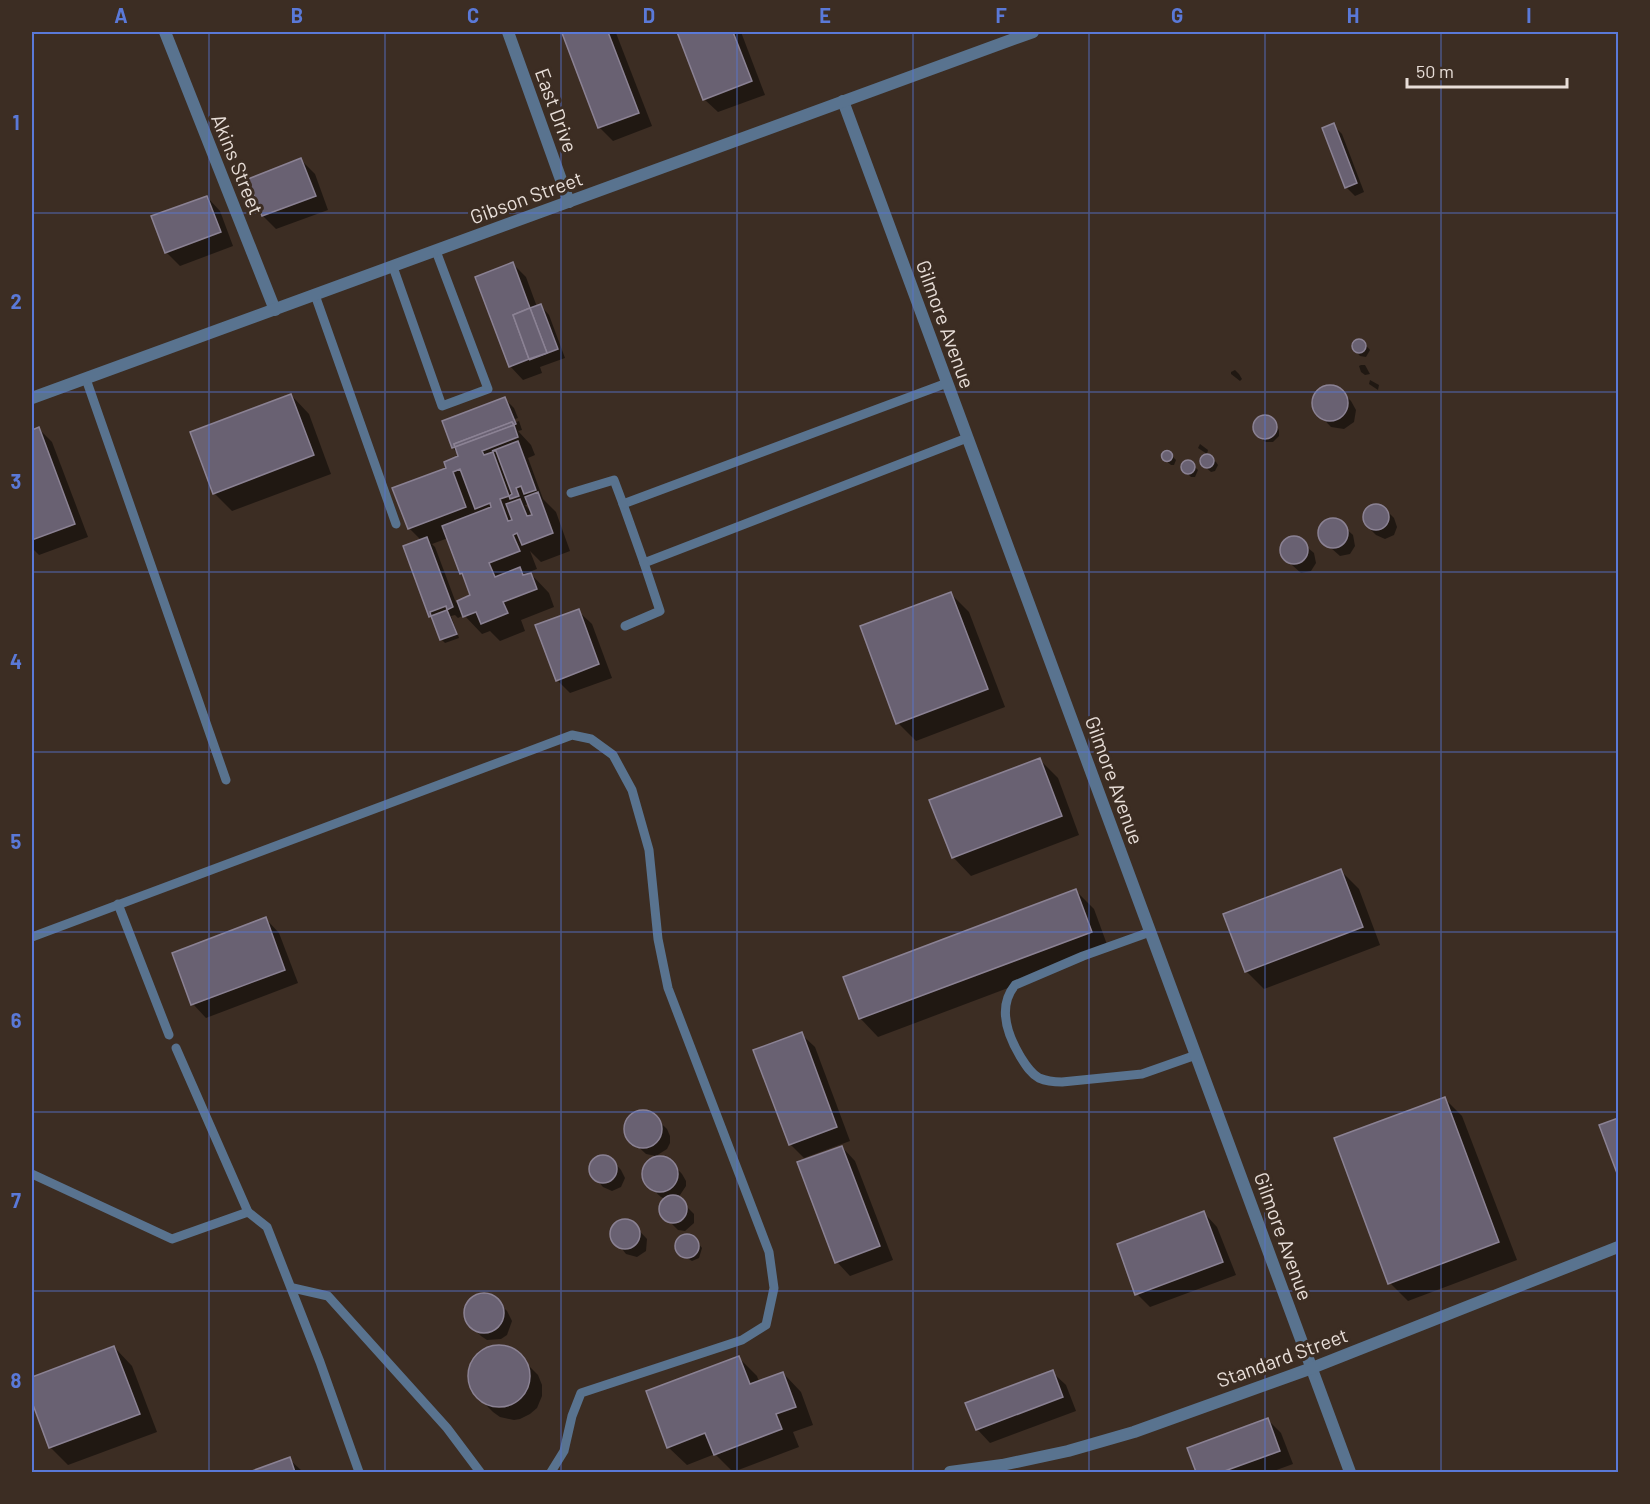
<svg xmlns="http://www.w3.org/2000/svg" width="1650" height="1504" font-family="Barlow,sans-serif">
	<rect width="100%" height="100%" fill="#3c2d23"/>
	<g fill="#0007" fill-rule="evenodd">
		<polygon points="571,32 616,33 652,126 613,141 599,127 564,34"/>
		<polygon points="679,32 741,32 765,95 718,112 704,99"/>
		<polygon points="1333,125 1342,134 1364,192 1355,196 1346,187"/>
		<polygon points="301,160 315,174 328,210 276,229 263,216"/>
		<polygon points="207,197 220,211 233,246 180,266 166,252"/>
		<polygon points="513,264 526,277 537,307 541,306 549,315 565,358 540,367 542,373 523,380 510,366"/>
		<polygon points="1358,341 1362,341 1370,350 1366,357 1360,356 1353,348 1354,343"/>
		<polygon points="1361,365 1365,365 1370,374 1365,375 1361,372 1359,366"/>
		<polygon points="1235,370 1239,374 1242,379 1240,381 1231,374 1231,372"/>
		<polygon points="1370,380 1379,385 1378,390 1369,384"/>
		<polygon points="1328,388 1337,389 1342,392 1351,401 1356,410 1354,422 1344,429 1331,427 1317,412 1315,406 1317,395"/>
		<polygon points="291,395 309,414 331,474 232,511 214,493"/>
		<path d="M 505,399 L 514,408 L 518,418 L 462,439 L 463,442 L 519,421 L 522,430 L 518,431 L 531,445 L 535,455 L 528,458 L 543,499 L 556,512 L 570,551 L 541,562 L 530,551 L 537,569 L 529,572 L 549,593 L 554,607 L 521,620 L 525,631 L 500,641 L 490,631 L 482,634 L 464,615 L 458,618 L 455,615 L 451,616 L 459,638 L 445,643 L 441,639 L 432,615 L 429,612 L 421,540 L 409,528 L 448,469 L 460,457 L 453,448 L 443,422 ZM 529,504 L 533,513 L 525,505 ZM 448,538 L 472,596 L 456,603 L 435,547 L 432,544 Z"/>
		<polygon points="1262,417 1270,419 1279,430 1279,436 1273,442 1265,442 1255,430 1256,422"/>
		<polygon points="39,429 52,442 88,537 39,555 32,548 32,431"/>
		<polygon points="1200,444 1208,450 1207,454 1198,448"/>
		<polygon points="1165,453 1169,453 1176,460 1174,465 1171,465 1163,458"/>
		<polygon points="1207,455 1216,462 1218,465 1215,471 1211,472 1202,464 1201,460"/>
		<polygon points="1186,462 1189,462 1198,470 1195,477 1191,477 1184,470 1183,465"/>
		<polygon points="1376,505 1385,509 1394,518 1397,527 1394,535 1385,539 1376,535 1367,526 1364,517 1367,509"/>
		<polygon points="1336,520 1353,535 1355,546 1350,554 1340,556 1322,540 1320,531 1326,522"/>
		<polygon points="1296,538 1314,553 1316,563 1311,571 1301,573 1283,557 1281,548 1287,539"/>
		<polygon points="951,594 969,612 1005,707 916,741 898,723"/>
		<polygon points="578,611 592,624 612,678 570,693 557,680"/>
		<polygon points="1040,760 1058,778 1079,835 971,876 953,857"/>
		<polygon points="1341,871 1359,889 1380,945 1264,989 1246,971"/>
		<polygon points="1076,891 1094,909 1109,950 878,1037 860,1018"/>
		<polygon points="266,919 279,933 298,983 206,1018 193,1004"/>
		<polygon points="801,1034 815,1047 850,1141 804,1158 790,1144"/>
		<polygon points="1444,1098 1462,1116 1517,1260 1408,1301 1390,1283"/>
		<polygon points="637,1113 651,1114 667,1129 670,1136 670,1143 667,1149 656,1156 646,1154 627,1136 628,1122"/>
		<polygon points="1618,1119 1618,1172 1601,1125"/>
		<polygon points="842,1147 855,1161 893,1260 850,1276 837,1262 799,1163"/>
		<polygon points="603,1157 612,1160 621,1170 625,1178 621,1187 612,1191 603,1187 591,1173 590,1167 594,1160"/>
		<polygon points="657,1158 669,1160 682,1174 686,1181 686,1186 678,1198 694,1214 694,1223 685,1231 678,1230 662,1214 662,1204 667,1200 661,1197 651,1188 644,1177 644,1170 651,1161"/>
		<polygon points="1204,1213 1217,1227 1236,1275 1150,1307 1137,1294"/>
		<polygon points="620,1221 630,1221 647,1239 646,1251 637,1257 626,1254 612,1236 612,1228"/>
		<polygon points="687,1235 693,1237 702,1248 699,1258 692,1261 679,1253 677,1245 681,1237"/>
		<polygon points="484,1295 490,1296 498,1302 507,1311 512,1321 507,1335 501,1339 487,1340 481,1336 472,1327 466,1316 466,1310 471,1301"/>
		<polygon points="114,1347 132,1366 157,1432 68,1465 50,1447 32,1398 32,1379"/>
		<polygon points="496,1348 515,1352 538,1375 542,1385 542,1396 537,1408 530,1414 520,1419 514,1420 500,1417 493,1412 479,1398 471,1384 470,1373 475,1360 484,1351"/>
		<polygon points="739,1358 757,1376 759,1382 783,1373 801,1392 813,1425 793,1432 799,1447 733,1472 715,1454 687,1465 668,1447"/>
		<polygon points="1052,1372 1066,1385 1076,1411 990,1443 977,1429"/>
		<polygon points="1268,1420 1281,1433 1293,1464 1271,1472 1197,1472 1189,1449"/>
		<polygon points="289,1459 303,1472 253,1472"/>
	</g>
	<g fill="#696172" stroke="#8b8294" stroke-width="1.5">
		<polygon points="566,32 608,32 639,113 598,128 562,33"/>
		<polygon points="677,32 733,32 752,81 703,100"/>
		<polygon points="1334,123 1357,183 1345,188 1322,128"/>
		<polygon points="301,158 316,196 262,216 248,179"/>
		<polygon points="207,196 221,232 165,253 151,216"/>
		<polygon points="513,262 530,308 513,315 529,359 509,367 475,277"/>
		<polygon points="541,304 558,349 529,360 547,353 530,308"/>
		<polygon points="530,308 547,353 529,359 513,315"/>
		<circle cx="1359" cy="346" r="7"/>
		<circle cx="1330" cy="403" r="18"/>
		<polygon points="291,394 314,455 213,494 190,432"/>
		<polygon points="505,397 516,424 514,425 512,422 454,444 455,447 452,448 442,421"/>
		<circle cx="1265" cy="427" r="12"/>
		<polygon points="512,422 514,425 455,447 454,444"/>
		<polygon points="514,425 518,437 482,451 484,455 493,452 509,496 500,499 508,521 512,520 506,504 520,499 527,516 532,515 525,497 538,492 553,533 522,545 517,533 513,535 520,551 489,563 495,577 520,567 523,575 531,573 537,589 503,602 508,613 481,624 476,612 463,617 457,601 470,595 462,573 460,574 442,526 491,507 490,503 475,509 460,469 453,472 466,507 408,529 392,488 446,468 444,462 458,456 455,447"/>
		<polygon points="39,427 75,524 32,540 32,430"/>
		<polygon points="518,441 536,490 524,494 521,486 516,488 519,496 510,499 509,496 512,494 496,451 492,451"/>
		<circle cx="1167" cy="456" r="5.5"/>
		<circle cx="1207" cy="461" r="7"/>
		<circle cx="1188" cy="467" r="7"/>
		<circle cx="1376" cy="517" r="13"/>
		<circle cx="1333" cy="533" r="15"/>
		<circle cx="1294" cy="550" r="14"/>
		<polygon points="427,537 453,607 447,610 446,606 430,612 431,616 429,617 403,546"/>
		<polygon points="951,592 988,689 896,724 860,626"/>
		<polygon points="579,609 599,664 556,681 535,625"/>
		<polygon points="447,610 457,634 440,640 431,616"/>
		<polygon points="1040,758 1062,816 952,858 929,800"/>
		<polygon points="1341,869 1363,927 1245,972 1223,914"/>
		<polygon points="1076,889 1092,932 859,1019 843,977"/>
		<polygon points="266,917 285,970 191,1005 172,953"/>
		<polygon points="802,1032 837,1127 789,1145 753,1050"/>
		<polygon points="1445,1097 1499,1242 1388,1284 1334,1138"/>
		<circle cx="643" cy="1129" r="19"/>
		<polygon points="1618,1118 1618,1176 1599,1125"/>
		<polygon points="842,1146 880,1246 835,1263 797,1162"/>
		<circle cx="603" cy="1169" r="14"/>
		<circle cx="660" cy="1174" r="18"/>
		<circle cx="673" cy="1209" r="14"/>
		<polygon points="1204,1211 1223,1262 1135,1295 1117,1244"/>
		<circle cx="625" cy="1234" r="15"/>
		<circle cx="687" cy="1246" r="12"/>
		<circle cx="484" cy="1313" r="20"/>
		<circle cx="499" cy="1376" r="31"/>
		<polygon points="114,1346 140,1414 49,1448 32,1402 32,1377"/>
		<polygon points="739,1356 750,1384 783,1372 796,1407 776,1414 782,1429 714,1455 705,1433 667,1448 646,1391"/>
		<polygon points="1053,1370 1063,1397 976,1430 965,1403"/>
		<polygon points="1268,1418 1280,1451 1222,1472 1196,1472 1187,1448"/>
		<polygon points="290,1457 295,1472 249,1472"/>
	</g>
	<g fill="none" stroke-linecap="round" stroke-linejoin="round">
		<g stroke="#59738f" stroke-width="9">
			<polyline points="393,267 442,406 488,389 436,251"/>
			<polyline points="315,295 396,524"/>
			<polyline points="86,379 226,780"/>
			<polyline points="947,383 623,504 644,563 967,438"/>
			<polyline points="571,493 614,480 623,504"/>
			<polyline points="625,626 660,611 644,563"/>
			<polyline points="118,904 169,1035"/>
			<path d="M 1150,932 L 1083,956 L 1015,985 C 997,1007 1007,1034 1020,1056 C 1025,1064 1030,1073 1039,1078 C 1046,1081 1054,1082 1062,1082 L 1142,1074 L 1196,1055"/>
			<polyline points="32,937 572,735 591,739 613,755 632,790 649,850 658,939 668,988 769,1252 774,1288 766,1325 742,1340 581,1393 572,1416 564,1451 551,1472"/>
			<polyline points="176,1048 248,1212"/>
			<polyline points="32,1174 172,1239 248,1212 267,1227 320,1362 359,1472"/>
			<polyline points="293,1288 328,1296 447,1428 480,1472"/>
		</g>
		<g stroke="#59738f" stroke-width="12">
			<polyline points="165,32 275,310"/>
			<polyline points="508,32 569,202"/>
			<polyline points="843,101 1350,1472"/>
			<polyline points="32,398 1033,32"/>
			<polyline points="950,1472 1002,1465 1068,1451 1134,1432 1312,1368 1618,1247"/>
		</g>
	</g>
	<path fill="none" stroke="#5a79d8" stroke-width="1.5" stroke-opacity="0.55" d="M 209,32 L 209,1472M 385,32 L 385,1472M 561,32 L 561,1472M 737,32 L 737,1472M 913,32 L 913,1472M 1089,32 L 1089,1472M 1265,32 L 1265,1472M 1441,32 L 1441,1472M 32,213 L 1618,213M 32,392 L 1618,392M 32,572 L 1618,572M 32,752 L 1618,752M 32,932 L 1618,932M 32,1112 L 1618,1112M 32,1291 L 1618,1291"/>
	<g text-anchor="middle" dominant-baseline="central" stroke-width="6" stroke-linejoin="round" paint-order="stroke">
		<g font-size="20" fill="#e8ded8" stroke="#3c2d23">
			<text transform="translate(557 110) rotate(70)">East Drive</text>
			<text transform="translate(238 164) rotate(68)">Akins Street</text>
			<text transform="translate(526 197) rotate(-20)">Gibson Street</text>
			<text transform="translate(946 324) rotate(70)">Gilmore Avenue</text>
			<text transform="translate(1115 780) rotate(70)">Gilmore Avenue</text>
			<text transform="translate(1284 1236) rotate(70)">Gilmore Avenue</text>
			<text transform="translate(1282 1357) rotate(-20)">Standard Street</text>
		</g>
	</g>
	<rect width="1650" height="1504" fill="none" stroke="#3c2d23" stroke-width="66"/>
	<path d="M1407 78v9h160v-9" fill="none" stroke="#e8ded8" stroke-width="3"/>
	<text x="1416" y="78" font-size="18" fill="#e8ded8" stroke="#3c2d23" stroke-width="4.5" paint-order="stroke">50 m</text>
	<rect x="33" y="33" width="1584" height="1438" fill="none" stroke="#5a79d8" stroke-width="2"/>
	<g font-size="20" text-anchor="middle" font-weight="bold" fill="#5a79d8">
		<text x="121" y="23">A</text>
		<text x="297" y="23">B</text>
		<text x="473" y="23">C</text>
		<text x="649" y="23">D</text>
		<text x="825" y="23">E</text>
		<text x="1001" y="23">F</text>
		<text x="1177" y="23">G</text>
		<text x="1353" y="23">H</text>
		<text x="1529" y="23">I</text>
		<text x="16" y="130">1</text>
		<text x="16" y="309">2</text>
		<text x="16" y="489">3</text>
		<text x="16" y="669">4</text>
		<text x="16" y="849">5</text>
		<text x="16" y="1028">6</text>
		<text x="16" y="1208">7</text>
		<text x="16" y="1388">8</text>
	</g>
</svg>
